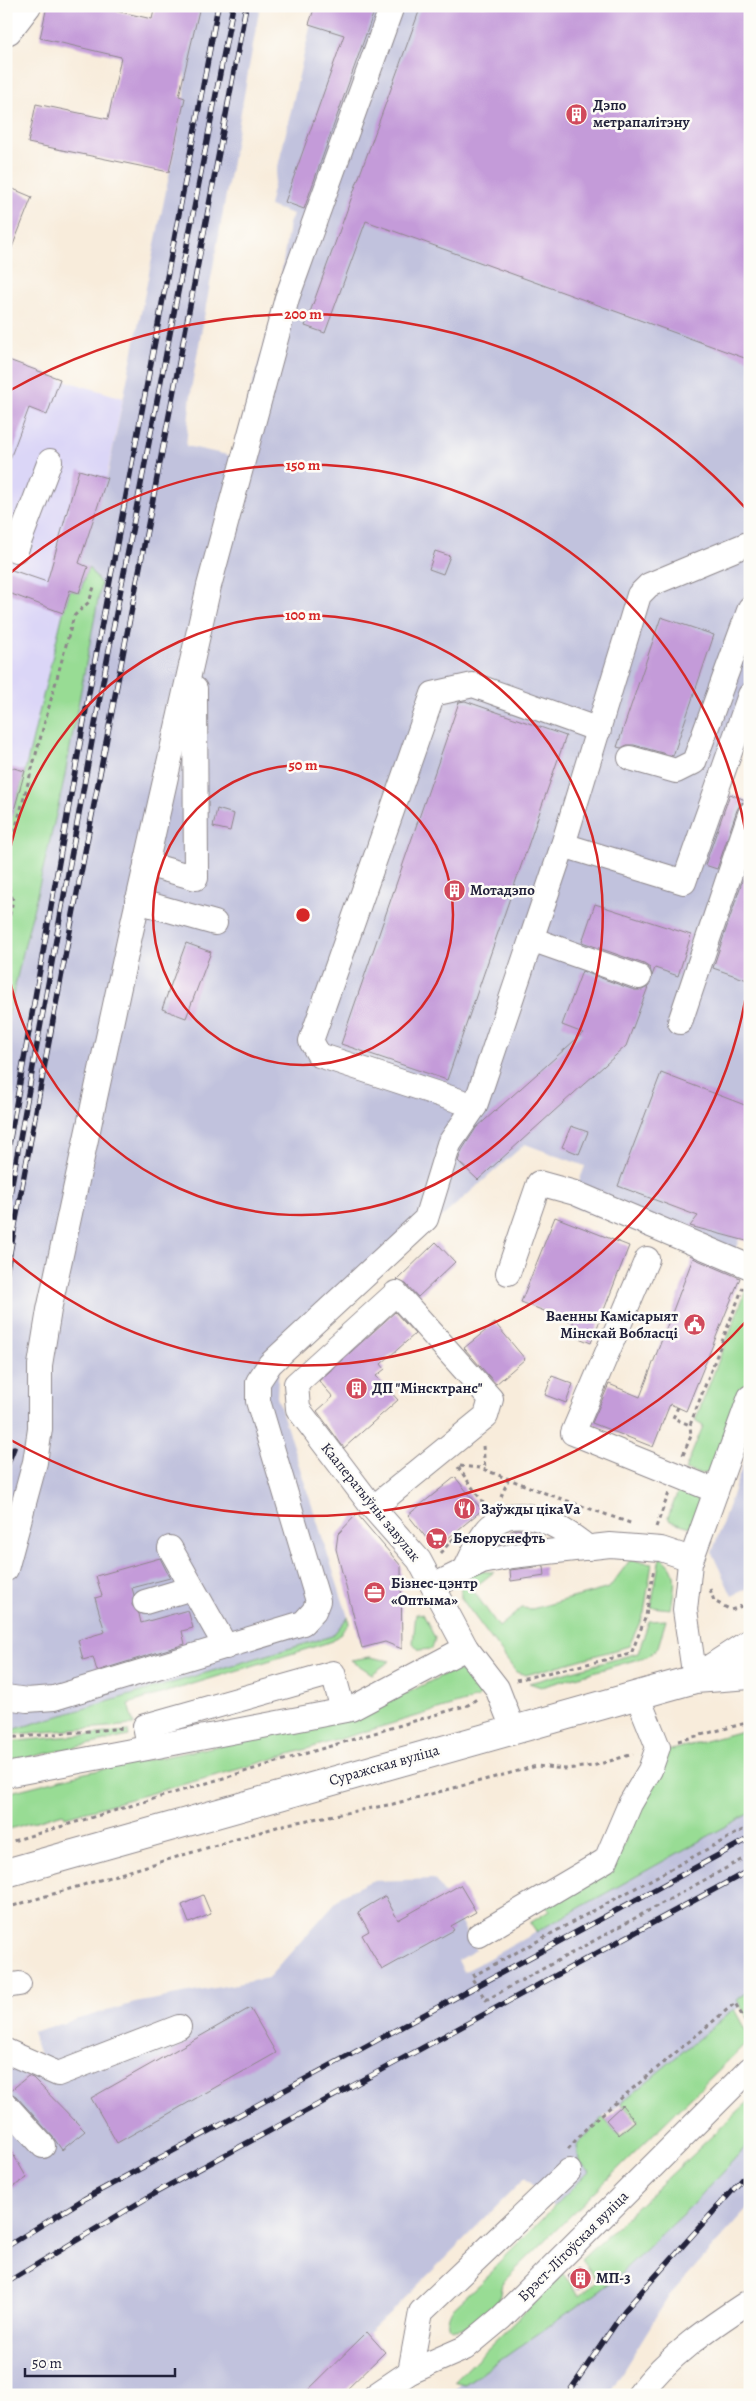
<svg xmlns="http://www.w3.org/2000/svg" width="756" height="2401" font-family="Alegreya,serif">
	<rect width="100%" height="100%" fill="#fdfcf7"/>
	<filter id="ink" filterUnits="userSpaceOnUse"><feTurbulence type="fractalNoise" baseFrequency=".02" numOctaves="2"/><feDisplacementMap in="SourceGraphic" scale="10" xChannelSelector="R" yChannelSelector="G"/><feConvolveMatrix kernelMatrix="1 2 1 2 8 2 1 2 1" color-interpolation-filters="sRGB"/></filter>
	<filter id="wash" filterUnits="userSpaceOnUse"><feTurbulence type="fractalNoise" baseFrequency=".0096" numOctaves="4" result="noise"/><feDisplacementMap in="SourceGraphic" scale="20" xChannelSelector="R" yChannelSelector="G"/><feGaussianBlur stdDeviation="1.12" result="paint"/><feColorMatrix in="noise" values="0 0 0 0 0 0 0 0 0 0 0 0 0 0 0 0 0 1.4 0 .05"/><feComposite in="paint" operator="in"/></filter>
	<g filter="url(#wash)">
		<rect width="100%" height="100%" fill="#f8ecdb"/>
		<polygon fill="#dbd6f7" points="6,359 60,379 123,398 88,567 6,837"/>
		<g fill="#c1c2dd">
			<polygon points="200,6 260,6 192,384 186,446 232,456 278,295 289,224 293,214 269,206 315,6 750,6 750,720 726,793 750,801 750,1241 739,1239 728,1271 693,1257 694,1253 570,1206 585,1166 525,1144 443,1216 281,1367 278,1378 277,1397 348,1617 332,1636 8,1731 6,1023 62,790 101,584 88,567 79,563 107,478 185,98 185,71"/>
			<polygon points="750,1444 750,1587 732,1596 712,1553"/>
			<polygon points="750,1813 750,1990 737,2000 741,2006 603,2118 577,2145 579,2162 590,2171 554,2207 525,2178 399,2304 303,2395 6,2395 6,2066 29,2074 41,2058 32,2032 135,2003 268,1978 342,1895 371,1881 434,1879 445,1894 460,1885 476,1912 460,1921 476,1950 458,1960 464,1972"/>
			<polygon points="750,2142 750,2206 669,2296 608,2395 447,2395 487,2365 610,2283 691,2206"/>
		</g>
		<g fill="#98dc94" stroke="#5d7f68">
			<polygon points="88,567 101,584 62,790 6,1023 6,837 25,771 63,613 70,590 80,593"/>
			<path d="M 750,1280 L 750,1378 L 715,1469 C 706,1477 696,1473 685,1470 L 703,1426 L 695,1421 Z"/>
			<polygon points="681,1484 696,1495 700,1506 693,1525 690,1527 670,1521 668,1517"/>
			<path d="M 660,1557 C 681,1569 674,1588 671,1609 L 651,1607 Z"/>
			<polygon points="630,1560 652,1563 644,1613 629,1646 526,1675 516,1672 461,1598 461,1585 476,1571 494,1572 472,1589 499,1627 522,1608 532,1609 609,1588"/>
			<polygon points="416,1613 423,1614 435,1638 432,1649 419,1650 413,1643"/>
			<polygon points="348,1617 349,1624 333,1641 128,1704 134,1725 6,1735 6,1730 8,1731 332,1636"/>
			<polygon points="666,1620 658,1647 649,1656 541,1687 529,1683 638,1653 649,1621"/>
			<polygon points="370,1657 390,1661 372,1674 351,1660"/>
			<path d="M 453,1670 C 465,1673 477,1675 483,1687 L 478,1698 L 246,1767 L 65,1817 L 63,1813 L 6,1830 L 7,1793 L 85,1773 L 359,1717 Z"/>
			<polygon points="750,1729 750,1813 536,1932 530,1923 549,1911 546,1905 614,1866 664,1752"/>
			<polygon points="128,1731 129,1736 6,1762 6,1742"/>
			<polygon points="750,1990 750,2022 737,2000"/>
			<path d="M 734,2009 L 750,2039 L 502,2283 C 500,2290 500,2300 496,2306 C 487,2322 432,2347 452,2309 L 495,2269 L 495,2266 L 590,2171 L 579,2162 L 577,2145 L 603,2118 L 621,2137 L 638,2121 L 621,2103 Z"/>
			<polygon points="750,2100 750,2142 691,2206 610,2283 465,2385 454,2382 563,2274 580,2296 597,2281 581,2260"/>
		</g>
		<g id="blocks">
			<g fill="#c49bd9">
				<polygon points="47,6 94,6 152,19 155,6 200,6 179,96 185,98 169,172 28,143 36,104 108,119 121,57 40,38"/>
				<polygon points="315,6 376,6 304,209 285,202 344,35 309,24"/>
				<polygon points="421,6 750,6 750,360 366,221 325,333 305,326"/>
				<polygon points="6,186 32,197 7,260 6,260"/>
				<polygon points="6,359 60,379 47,415 29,408 8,464"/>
				<polygon points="79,470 107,478 79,563 88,567 79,593 70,590 63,613 6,592 6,568 47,582"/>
				<polygon points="435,551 450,556 443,574 429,569"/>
				<polygon points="661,617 714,635 673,756 634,745 627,745 621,748 617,747"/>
				<polygon points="465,701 566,736 447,1080 341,1044 459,702"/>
				<polygon points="6,766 25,771 11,821 6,820"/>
				<polygon points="730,794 748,801 741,803 737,810 717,869 705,865"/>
				<polygon points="217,809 234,814 230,831 213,827"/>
				<polygon points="750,858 750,981 713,968"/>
				<polygon points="595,904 691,935 678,976 655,968 652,976 650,968 644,964 582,942"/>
				<polygon points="186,943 211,952 186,1018 162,1009"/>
				<polygon points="582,971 634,990 642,990 648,987 626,1046 478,1180 458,1161 462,1150 476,1128 583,1033 562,1025"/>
				<polygon points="661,1073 750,1107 750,1242 690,1226 698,1216 618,1186"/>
				<polygon points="571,1126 588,1132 579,1154 562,1147"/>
				<polygon points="555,1217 629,1246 591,1343 569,1334 575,1317 570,1321 521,1302"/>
				<polygon points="436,1242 455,1262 418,1297 406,1284 397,1280"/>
				<polygon points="693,1258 740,1278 686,1411 670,1404 653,1447 592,1423 609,1384 640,1397"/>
				<polygon points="395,1312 415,1334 381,1364 385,1369 376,1376 398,1400 344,1448 317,1411 333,1397 319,1381"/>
				<polygon points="495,1323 525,1359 496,1384 464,1348"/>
				<polygon points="552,1376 573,1384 566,1403 545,1395"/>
				<polygon points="455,1477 482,1510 435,1549 408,1515"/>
				<polygon points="357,1514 401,1566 402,1649 385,1642 362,1648 336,1549 338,1534"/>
				<polygon points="516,1529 533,1532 534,1540 500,1544 500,1537"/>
				<polygon points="160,1558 170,1578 132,1588 134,1595 132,1605 139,1614 141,1623 188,1610 193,1628 182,1631 185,1644 97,1671 93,1657 83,1660 78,1640 105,1632 95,1598 102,1596 96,1576"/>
				<polygon points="544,1566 545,1576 511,1581 510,1570"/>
				<polygon points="460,1885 476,1912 451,1926 454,1930 382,1970 362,1935 369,1931 358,1912 385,1896 398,1920"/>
				<polygon points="203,1895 211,1914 189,1923 182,1905"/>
				<polygon points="250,2008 276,2053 117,2143 91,2098"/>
				<polygon points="28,2076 33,2078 85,2131 62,2150 53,2137 16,2096 9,2092"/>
				<polygon points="622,2105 635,2121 619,2135 606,2120"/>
				<polygon points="6,2142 27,2178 6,2191"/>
				<polygon points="580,2266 591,2281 579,2290 568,2276"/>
				<polygon points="367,2332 385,2352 341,2395 303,2395"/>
			</g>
		</g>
	</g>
	<g filter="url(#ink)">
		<use href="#blocks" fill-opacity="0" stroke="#8d878b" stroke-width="1"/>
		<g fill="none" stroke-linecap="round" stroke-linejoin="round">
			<defs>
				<g id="minor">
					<polyline points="9,32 29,6"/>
					<polyline points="6,546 16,550 50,461"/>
					<polyline points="630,758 676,771 694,762 750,608"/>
					<polyline points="563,845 684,882 750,695"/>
					<polyline points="146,864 196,878 195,689"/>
					<polyline points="137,901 215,923"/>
					<polyline points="531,939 639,977"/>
					<polyline points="680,1022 750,814"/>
					<polyline points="475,1106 319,1055 311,1041 433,694 473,685 599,730"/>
					<polyline points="647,1259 573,1433 716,1491"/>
					<polyline points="508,1273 539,1183 575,1193 750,1267"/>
					<polyline points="373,1508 486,1416 491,1399 396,1293 296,1384 298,1409 373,1508 419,1560 466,1648 497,1688 513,1729"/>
					<polyline points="170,1548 226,1647"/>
					<polyline points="6,1569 35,1462 40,1429 40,1365 49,1310 130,936 209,586 287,298 392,6"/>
					<path d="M 465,1570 C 472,1556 480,1536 491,1526 C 519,1500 564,1528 588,1548"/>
					<polyline points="433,1586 482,1562 512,1556 610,1545 661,1549 691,1559"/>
					<polyline points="145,1602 192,1588"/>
					<polyline points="695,1679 685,1610 690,1563 750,1397"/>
					<polyline points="6,1697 27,1700 54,1698 303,1623 314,1611 318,1601 258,1401 258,1382 270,1364 426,1219 449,1144 475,1106 563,845 639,595 649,585 750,543"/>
					<polyline points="149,1747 145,1726 333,1673 343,1710"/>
					<polyline points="6,1775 351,1709 466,1648"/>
					<polyline points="479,1935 606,1860 630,1804 650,1770 658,1747 637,1695"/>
					<polyline points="6,1986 19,1984"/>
					<polyline points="6,2051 58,2074 179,2027"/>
					<polyline points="6,2105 43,2146"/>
					<polyline points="410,2372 421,2312 569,2171"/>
					<polyline points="376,2395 410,2372 465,2348 501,2318 750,2069"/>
					<path d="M 639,2395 C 667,2356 710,2327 750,2301"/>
				</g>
				<g id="major">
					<polyline points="696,1678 750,1643"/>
					<polyline points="6,1873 695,1679 750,1675"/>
				</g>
			</defs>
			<use href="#minor" stroke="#8d878b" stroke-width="26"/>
			<use href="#major" stroke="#8d878b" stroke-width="30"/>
			<g stroke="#8d878b" stroke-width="3" stroke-dasharray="4 4" stroke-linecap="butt">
				<polyline points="6,863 74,616 89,602 95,584"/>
				<polyline points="6,881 13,900 6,933"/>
				<polyline points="678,1407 673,1418 690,1425"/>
				<polyline points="483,1446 485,1469"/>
				<polyline points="683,1455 691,1436 690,1425 743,1287"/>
				<polyline points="460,1466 480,1468 545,1493 633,1524"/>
				<polyline points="458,1467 484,1504"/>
				<polyline points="501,1497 508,1480"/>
				<polyline points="656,1527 669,1493"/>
				<polyline points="440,1553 456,1536"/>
				<polyline points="710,1589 714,1601 731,1610 750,1603"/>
				<polyline points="516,1680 631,1654 646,1616 654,1568"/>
				<polyline points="6,1738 125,1728"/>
				<polyline points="678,1741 750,1722"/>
				<polyline points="750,1826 471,1977 486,2000 750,1855"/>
				<polyline points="6,1843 468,1705 478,1698"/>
				<polyline points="6,1908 287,1824 393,1804 537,1766 565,1769 593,1766 633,1754"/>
				<polyline points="568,2149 589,2125 735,2003 750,2029"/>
			</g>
			<use href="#minor" stroke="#fff" stroke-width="24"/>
			<use href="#major" stroke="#fff" stroke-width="28"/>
			<defs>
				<g id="rail">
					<polyline points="6,1161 90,687 218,6"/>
					<polyline points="6,1216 100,697 233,6"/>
					<path d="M 6,1275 C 82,851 169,430 246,6"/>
					<polyline points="6,1468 14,1448"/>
					<polyline points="6,2247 84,2199 750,1838"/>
					<polyline points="6,2283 155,2193 750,1870"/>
					<polyline points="567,2395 625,2310 750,2171"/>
				</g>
			</defs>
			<use href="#rail" stroke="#22223b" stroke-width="5.5"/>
			<use href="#rail" stroke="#fdfcf7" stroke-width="4" stroke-dasharray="11" stroke-linecap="butt"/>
		</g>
	</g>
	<g fill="none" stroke="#d62828" stroke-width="2.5">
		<circle cx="303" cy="915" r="150"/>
		<path d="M6 871A300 300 0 1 1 6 959"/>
		<path d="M750 970A450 450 0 0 1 8 1255M8 575A450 450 0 0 1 750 860"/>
		<path d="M750 1317A601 601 0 0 1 7 1438M7 392A601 601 0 0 1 750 513"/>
	</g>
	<defs>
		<symbol id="building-disc" viewBox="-11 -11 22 22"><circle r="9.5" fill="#d1495b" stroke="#fdfcf7"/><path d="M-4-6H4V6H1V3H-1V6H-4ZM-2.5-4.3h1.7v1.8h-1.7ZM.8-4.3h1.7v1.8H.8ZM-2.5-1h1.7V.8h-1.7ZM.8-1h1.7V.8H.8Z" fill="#fff"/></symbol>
		<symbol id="civic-disc" viewBox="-11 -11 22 22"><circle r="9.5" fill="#d1495b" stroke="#fdfcf7"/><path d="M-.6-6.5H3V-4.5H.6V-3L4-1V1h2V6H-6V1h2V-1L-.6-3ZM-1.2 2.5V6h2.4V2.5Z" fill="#fff"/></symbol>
		<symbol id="restaurant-disc" viewBox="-11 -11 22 22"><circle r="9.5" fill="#d1495b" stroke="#fdfcf7"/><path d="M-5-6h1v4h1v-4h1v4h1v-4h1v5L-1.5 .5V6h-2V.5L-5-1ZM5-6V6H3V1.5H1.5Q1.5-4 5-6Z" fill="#fff"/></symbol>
		<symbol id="supermarket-disc" viewBox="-11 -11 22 22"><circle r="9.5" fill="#d1495b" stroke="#fdfcf7"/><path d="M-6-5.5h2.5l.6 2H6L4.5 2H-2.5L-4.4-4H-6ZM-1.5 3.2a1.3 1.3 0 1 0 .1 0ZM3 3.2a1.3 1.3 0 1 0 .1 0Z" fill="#fff"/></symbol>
		<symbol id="office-disc" viewBox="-11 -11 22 22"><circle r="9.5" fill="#d1495b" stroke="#fdfcf7"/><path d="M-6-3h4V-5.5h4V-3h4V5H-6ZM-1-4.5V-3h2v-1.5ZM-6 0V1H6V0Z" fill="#fff"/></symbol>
	</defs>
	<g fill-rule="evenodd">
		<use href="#building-disc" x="564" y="102" width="25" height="25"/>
		<use href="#building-disc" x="442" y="878" width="25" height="25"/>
		<use href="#civic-disc" x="682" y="1312" width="25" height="25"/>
		<use href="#building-disc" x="344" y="1376" width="25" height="25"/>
		<use href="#restaurant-disc" x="452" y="1496" width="25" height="25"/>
		<use href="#supermarket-disc" x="424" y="1526" width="25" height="25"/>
		<use href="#office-disc" x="362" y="1580" width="25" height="25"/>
		<use href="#building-disc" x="568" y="2266" width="25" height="25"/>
	</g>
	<g text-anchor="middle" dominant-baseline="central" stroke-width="5" stroke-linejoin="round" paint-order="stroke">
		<g font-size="15" font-weight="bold" fill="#22223b" stroke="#fdfcf7" text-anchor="start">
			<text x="593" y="105">Дэпо<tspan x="593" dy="17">метрапалітэну</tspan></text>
			<text x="470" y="890">Мотадэпо</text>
			<text x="678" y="1316" text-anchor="end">Ваенны Камісарыят<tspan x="678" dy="17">Мінскай Вобласці</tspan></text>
			<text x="372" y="1388">ДП "Мінсктранс"</text>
			<text x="481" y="1509">Заўжды цікаVа</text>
			<text x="453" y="1538">Белоруснефть</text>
			<text x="391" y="1583">Бізнес-цэнтр<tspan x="391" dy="17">«Оптыма»</tspan></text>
			<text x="596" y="2278">МП-3</text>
		</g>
		<g font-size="15" fill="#22223b" stroke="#fdfcf7">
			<text transform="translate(371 1502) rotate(51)">Кааператыўны завулак</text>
			<text transform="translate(384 1765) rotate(-16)">Суражская вуліца</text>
			<text transform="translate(573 2246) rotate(-45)">Брэст-Літоўская вуліца</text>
		</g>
	</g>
	<circle cx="303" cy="915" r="8" fill="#d62828" stroke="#fdfcf7" stroke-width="2.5"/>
	<g font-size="15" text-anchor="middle" font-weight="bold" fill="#d62828" stroke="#fdfcf7" stroke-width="5" stroke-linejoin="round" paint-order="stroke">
		<text x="303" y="319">200 m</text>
		<text x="303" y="470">150 m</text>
		<text x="303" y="620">100 m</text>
		<text x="303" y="770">50 m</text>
	</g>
	<rect width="756" height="2401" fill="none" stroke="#fdfcf7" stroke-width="25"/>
	<path d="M25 2368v8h150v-8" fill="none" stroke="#22223b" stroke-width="2.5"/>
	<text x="32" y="2368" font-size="15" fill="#22223b" stroke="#fdfcf7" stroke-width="4" paint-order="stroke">50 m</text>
</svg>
